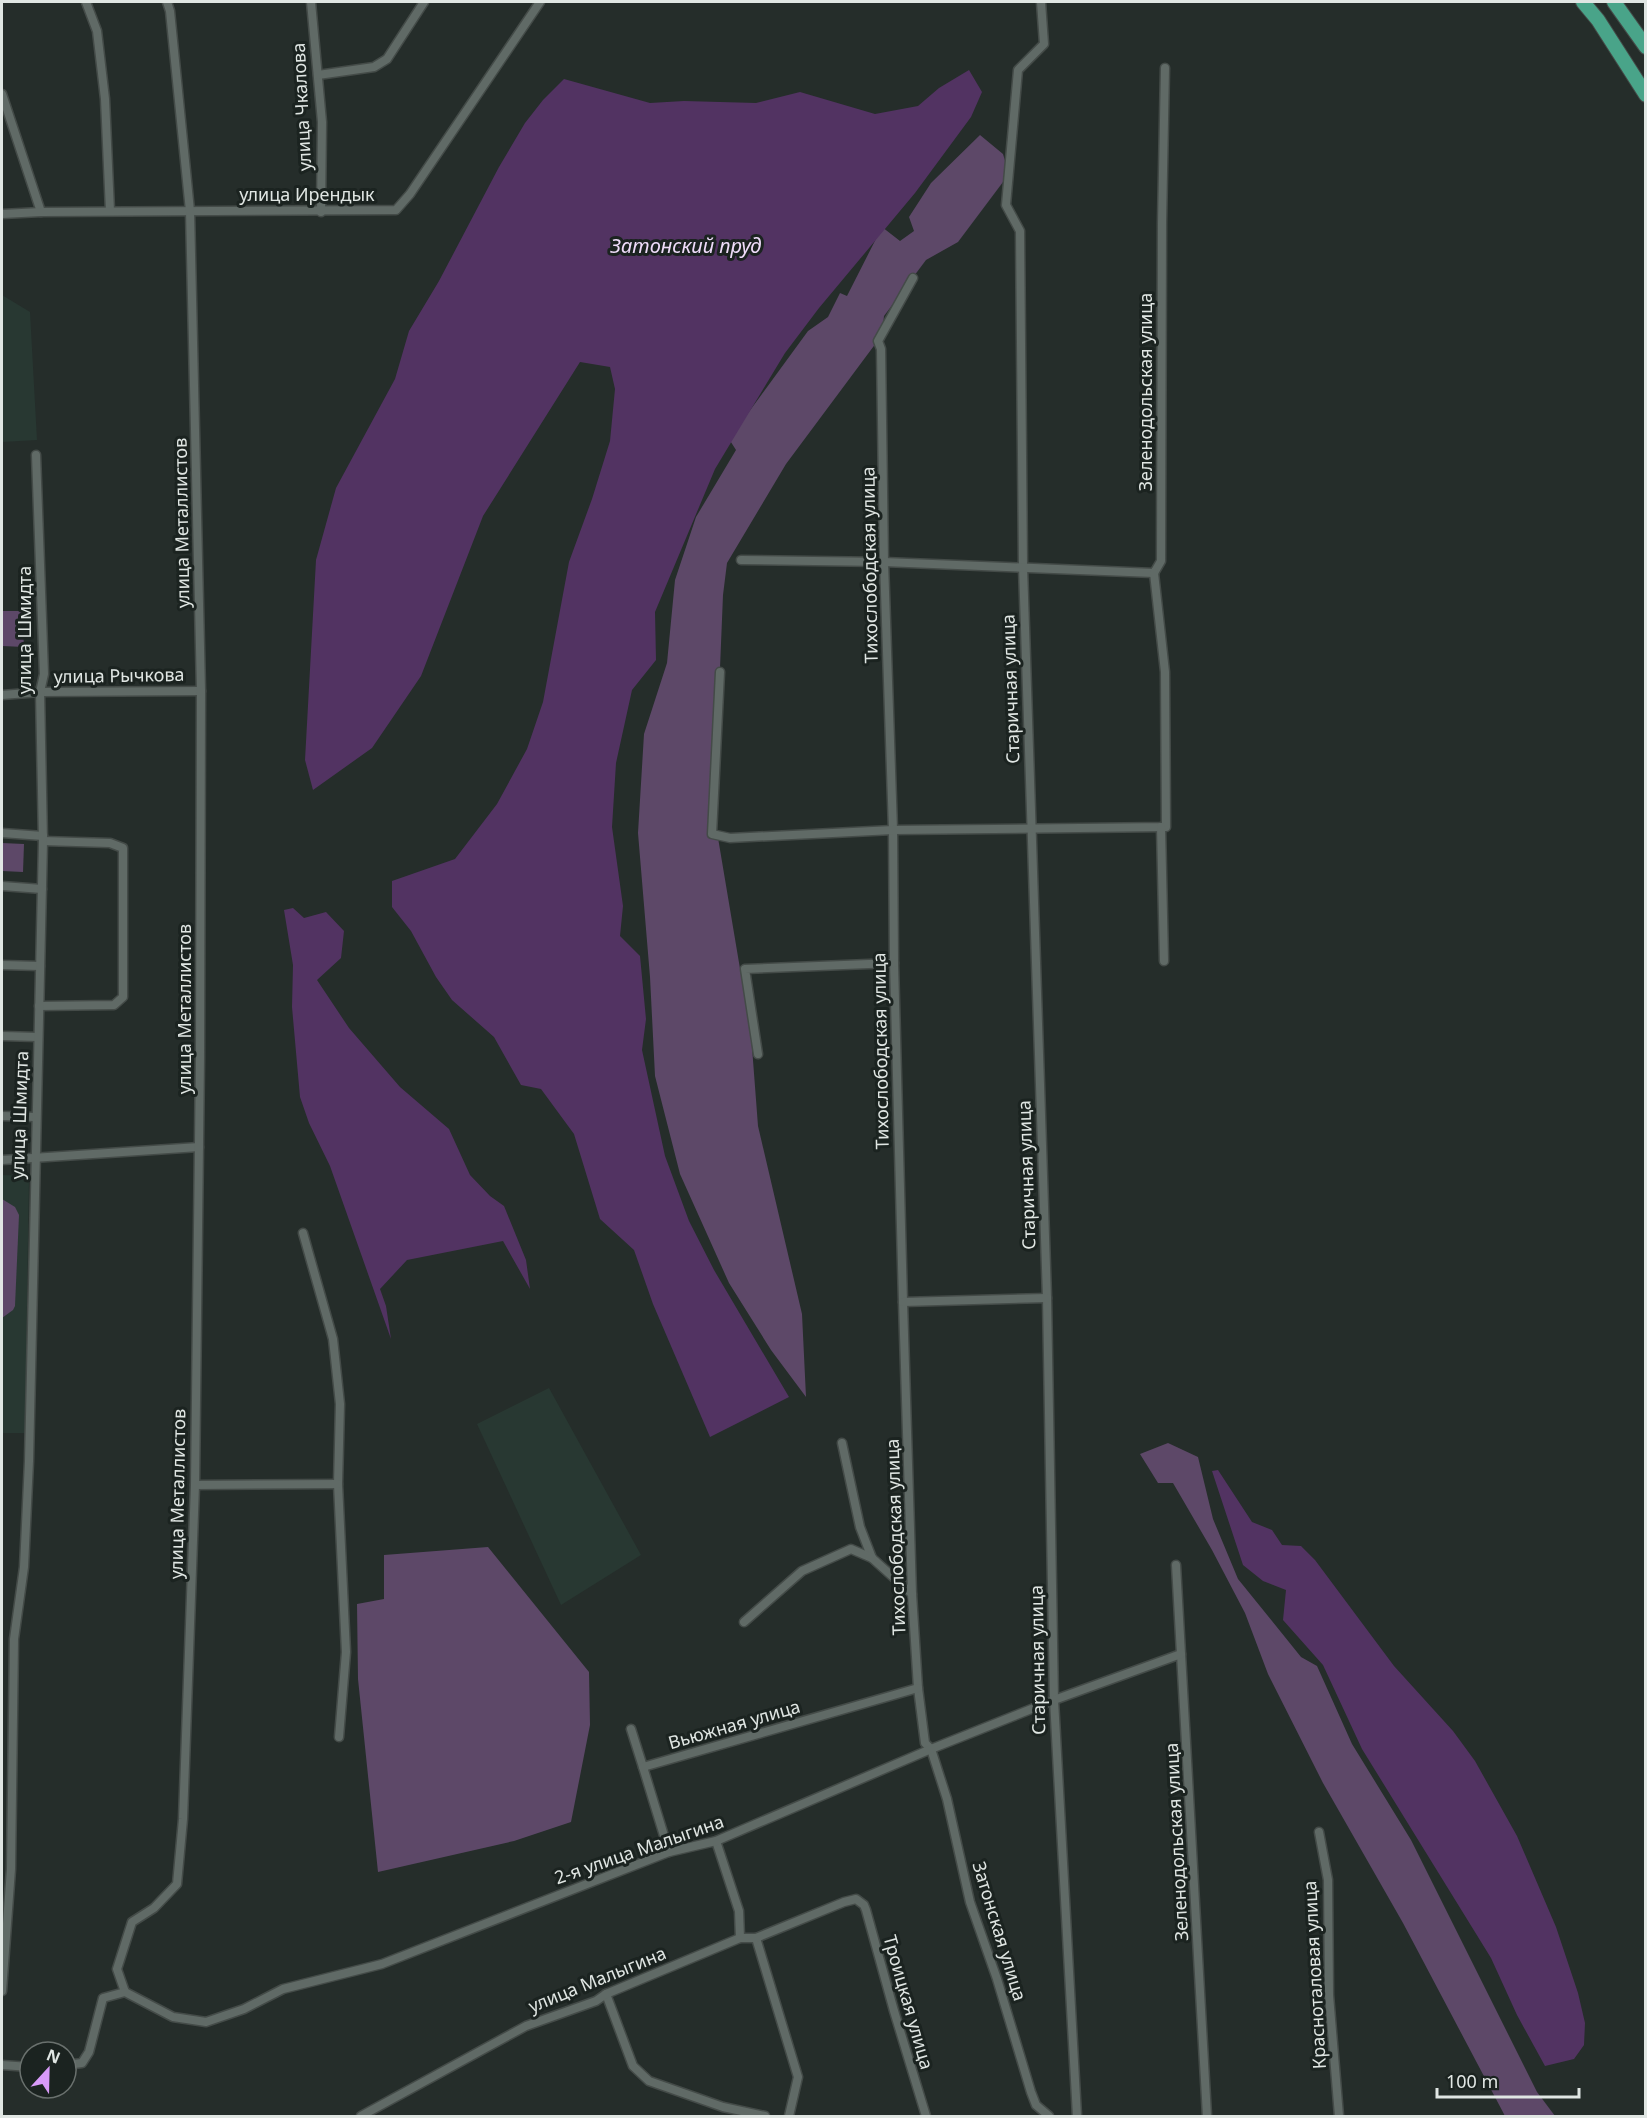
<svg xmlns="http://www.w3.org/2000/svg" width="1647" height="2118" font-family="'Noto Sans',sans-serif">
	<rect width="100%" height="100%" fill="#252d2a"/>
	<g fill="#283832">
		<polygon points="2,295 30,312 37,440 2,442"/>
		<polygon points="2,1175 29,1176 25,1433 2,1433"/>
		<polygon points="549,1388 641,1555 561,1605 477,1424"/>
	</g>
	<g fill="#5d4868">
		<polygon points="980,135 1003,154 1009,174 958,242 926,260 884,316 882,335 786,464 727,563 723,595 714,814 751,1034 758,1126 802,1314 806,1397 771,1350 729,1283 680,1174 655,1076 650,977 638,833 644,734 667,663 675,580 696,517 736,450 729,439 808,331 828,317 840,293 847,296 882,227 900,241 914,231 909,217 931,183"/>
		<polygon points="2,611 22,611 24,647 2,646"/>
		<polygon points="2,843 24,844 23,872 2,871"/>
		<polygon points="2,1199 15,1207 19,1215 15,1306 13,1310 2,1318"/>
		<polygon points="1168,1443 1198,1457 1213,1519 1238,1579 1301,1657 1317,1666 1352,1744 1411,1840 1537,2092 1555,2116 1505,2116 1403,1923 1323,1783 1268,1674 1245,1613 1212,1550 1173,1483 1158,1483 1140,1454"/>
		<polygon points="488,1547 589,1672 590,1725 571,1822 514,1841 378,1872 358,1679 357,1604 384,1599 384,1555"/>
	</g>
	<g fill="#523362">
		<polygon points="969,70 982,92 971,117 915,193 819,308 785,353 715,469 655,612 656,660 632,690 616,763 612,827 623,906 620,936 640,956 646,1019 642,1050 665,1156 689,1221 714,1270 789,1397 710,1437 653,1304 634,1250 600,1219 574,1134 541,1089 521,1085 494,1037 452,1000 436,977 411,931 392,907 392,881 455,859 497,804 527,749 543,702 569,562 592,499 610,441 615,389 610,367 580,362 483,516 421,676 372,748 313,790 305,760 316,560 336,488 395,379 409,331 439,281 499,167 525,123 543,100 564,79 650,103 684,101 756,103 800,92 875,114 918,106 939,88"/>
		<polygon points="293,908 304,918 326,912 344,931 341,958 317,980 349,1028 400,1087 449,1129 470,1175 490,1196 504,1206 526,1260 530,1289 503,1241 407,1260 380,1289 386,1306 391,1339 330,1166 309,1123 300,1097 292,1007 293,965 284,910"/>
		<polygon points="1218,1470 1252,1522 1272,1530 1282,1545 1301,1546 1315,1560 1394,1666 1453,1731 1475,1761 1517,1836 1556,1927 1578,1993 1585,2023 1584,2045 1574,2059 1545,2066 1517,2015 1491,1958 1362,1749 1323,1665 1283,1620 1286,1590 1263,1581 1243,1565 1212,1471"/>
	</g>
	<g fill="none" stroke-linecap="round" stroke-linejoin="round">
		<defs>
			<g id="street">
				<polyline points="86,2 97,31 105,99 110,211"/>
				<polyline points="311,2 322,122 321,212"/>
				<polyline points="1041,2 1044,44 1018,70 1006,205 1020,231 1023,567 1047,1298 1054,1700 1077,2116"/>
				<polyline points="318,75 374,67 387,59 424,2"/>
				<polyline points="2,94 41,212"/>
				<polyline points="2,214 41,212 396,210 410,194 540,2"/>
				<polyline points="913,278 878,341 881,349 884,562 893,830 894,963 903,1302 912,1594 918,1688 925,1743 931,1749 947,1799 970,1902 997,1979 1031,2092 1036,2105 1049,2116"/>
				<polyline points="741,560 884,562 1154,573 1161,561 1162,223 1165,68"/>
				<polyline points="720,672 712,834 730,838 893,830 1166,827 1165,672 1154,573"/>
				<polyline points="2,695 40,692 201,691"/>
				<polyline points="1161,827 1164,961"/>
				<polyline points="2,833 43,836"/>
				<polyline points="2,886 42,889"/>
				<polyline points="2,965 40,966"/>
				<polyline points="39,1006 114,1005 123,997 123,848 110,843 43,841"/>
				<polyline points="2,1036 38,1037"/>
				<polyline points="758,1054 745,969 894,963"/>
				<polyline points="2,1116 36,1117"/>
				<polyline points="2,1160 199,1147"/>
				<polyline points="303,1233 333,1339 340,1404 338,1484 346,1652 339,1737"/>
				<polyline points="903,1302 1047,1298"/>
				<polyline points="842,1443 860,1527 872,1558 912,1594"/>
				<polyline points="195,1485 338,1484"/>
				<polyline points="1176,1565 1207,2116"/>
				<polyline points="744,1622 802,1571 851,1549 872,1558"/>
				<polyline points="631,1729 643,1767"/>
				<polyline points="1319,1832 1328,1880 1329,1995 1339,2116"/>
				<polyline points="716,1841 739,1911 740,1938"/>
				<polyline points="669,1852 643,1767 918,1688"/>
				<polyline points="756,1938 798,2077 789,2116"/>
				<polyline points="2,1991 11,1869 14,1639 24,1567 29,1461 43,841 40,692 44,674 36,455"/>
				<polyline points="125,1992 117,1969 132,1922 154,1908 177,1884 183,1819 195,1485 200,1057 201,691 190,211 170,11 167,2"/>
				<polyline points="606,1994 633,2066 649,2081 723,2107 765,2116"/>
				<polyline points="2,2065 30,2067"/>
				<polyline points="66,2065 82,2063 89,2052 103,1998 125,1992 173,2017 206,2022 244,2009 283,1989 382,1964 669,1852 716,1841 931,1749 1054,1700 1181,1654"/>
				<polyline points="361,2116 526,2026 596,2001 606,1994 740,1938 756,1938 844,1902 856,1899 864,1905 866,1910 894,2011 926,2116"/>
			</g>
			<g id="primary">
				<polyline points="1583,2 1598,20 1646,95"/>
				<polyline points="1614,2 1646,47"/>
			</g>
		</defs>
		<use href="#street" stroke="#444b48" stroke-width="11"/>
		<use href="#primary" stroke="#444b48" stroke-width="16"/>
		<use href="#street" stroke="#606a66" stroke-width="8"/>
		<use href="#primary" stroke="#49a489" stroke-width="14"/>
	</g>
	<g text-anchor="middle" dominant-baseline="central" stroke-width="6" stroke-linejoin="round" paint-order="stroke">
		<g font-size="18" fill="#e0e6e3" stroke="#1b2320">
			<text transform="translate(301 107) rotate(-93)">улица Чкалова</text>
			<text x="307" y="194">улица Ирендык</text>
			<text transform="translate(1145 392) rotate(-90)">Зеленодольская улица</text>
			<text transform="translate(181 523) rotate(-91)">улица Металлистов</text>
			<text transform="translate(869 565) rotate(-91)">Тихослободская улица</text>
			<text transform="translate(24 630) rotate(-90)">улица Шмидта</text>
			<text transform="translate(119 675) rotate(-1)">улица Рычкова</text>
			<text transform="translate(1010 689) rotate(-92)">Старичная улица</text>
			<text transform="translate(184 1009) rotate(-90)">улица Металлистов</text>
			<text transform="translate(880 1051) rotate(-91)">Тихослободская улица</text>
			<text transform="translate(19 1115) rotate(-88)">улица Шмидта</text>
			<text transform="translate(1026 1175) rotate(-92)">Старичная улица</text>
			<text transform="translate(177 1494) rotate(-89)">улица Металлистов</text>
			<text transform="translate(895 1537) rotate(-92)">Тихослободская улица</text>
			<text transform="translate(1037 1660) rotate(-91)">Старичная улица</text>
			<text transform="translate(734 1724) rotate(-16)">Вьюжная улица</text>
			<text transform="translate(1176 1842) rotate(-93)">Зеленодольская улица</text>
			<text transform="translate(639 1849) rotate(-19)">2-я улица Малыгина</text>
			<text transform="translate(1000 1931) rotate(73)">Затонская улица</text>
			<text transform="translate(1314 1975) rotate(-93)">Красноталовая улица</text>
			<text transform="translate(597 1979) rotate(-22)">улица Малыгина</text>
			<text transform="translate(909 2002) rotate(74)">Троицкая улица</text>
		</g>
		<g font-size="20" font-style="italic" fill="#efdcfa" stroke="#1b2320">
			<text x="686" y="245">Затонский пруд</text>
		</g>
	</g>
	<rect width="1647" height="2118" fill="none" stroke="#e0e6e3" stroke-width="6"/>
	<g transform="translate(48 2070) rotate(22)"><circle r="28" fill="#1b2320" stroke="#6a716e" stroke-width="1.5"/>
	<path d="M0-4.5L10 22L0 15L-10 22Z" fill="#d89af8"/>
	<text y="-9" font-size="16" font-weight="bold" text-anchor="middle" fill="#e0e6e3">N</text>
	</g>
	<path d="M1437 2088v9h142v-9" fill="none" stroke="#e0e6e3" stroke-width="3"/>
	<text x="1446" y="2088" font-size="18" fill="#e0e6e3" stroke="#1b2320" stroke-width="4.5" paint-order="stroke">100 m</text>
</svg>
